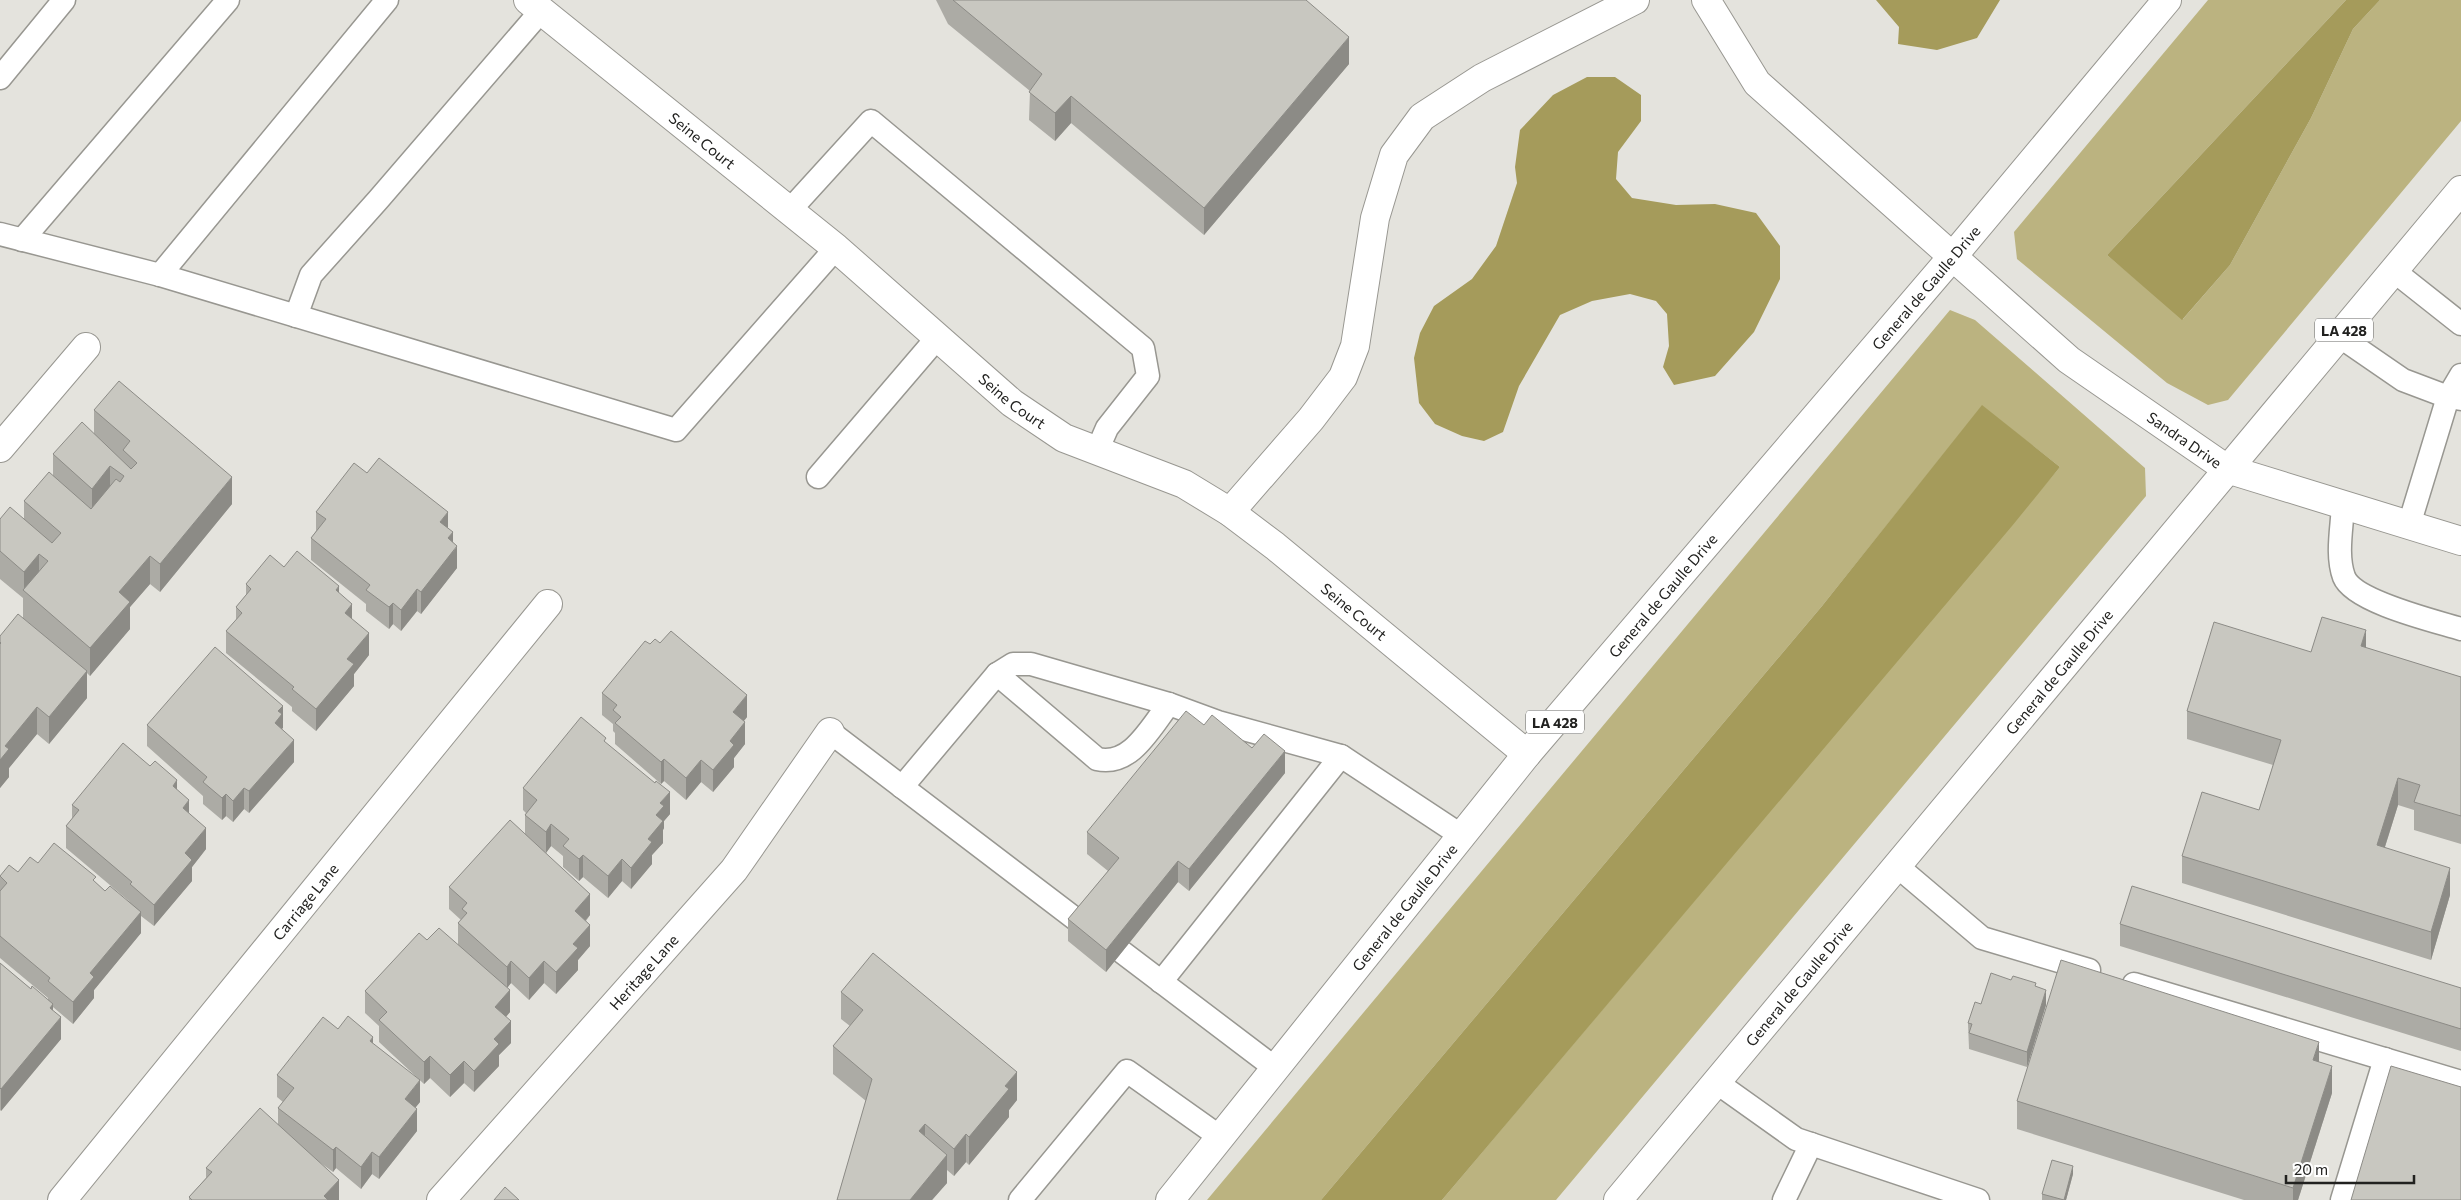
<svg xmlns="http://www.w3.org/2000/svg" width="2461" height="1200" font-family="Commissioner,sans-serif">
	<rect width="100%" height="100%" fill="#e4e3dd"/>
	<g fill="#bbb380">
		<polygon points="2208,0 2346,0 2107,255 2183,319 2230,265 2311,118 2353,29 2380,0 2461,0 2461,121 2228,400 2208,405 2167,383 2017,259 2014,232"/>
		<polygon points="1950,310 1975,320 2145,468 2146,496 1556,1200 1442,1200 2060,467 1982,406 1822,606 1321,1200 1207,1200"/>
	</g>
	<g fill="#a59b5b">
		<polygon points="1876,0 2000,0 1977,38 1937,50 1898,44 1899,27"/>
		<polygon points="2346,0 2380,0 2353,29 2311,118 2230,265 2182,320 2107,255"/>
		<polygon points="1587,77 1615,77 1641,95 1641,121 1618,152 1616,179 1632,198 1676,205 1715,204 1756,213 1780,246 1780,279 1754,332 1715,376 1674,385 1663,367 1669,346 1667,314 1656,301 1630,294 1592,301 1560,315 1519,386 1503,432 1484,441 1462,436 1435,424 1419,403 1414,358 1420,333 1434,306 1472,279 1496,246 1517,183 1515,167 1520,130 1553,95"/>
		<polygon points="1982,405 2060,467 2012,526 1442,1200 1321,1200 1822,606"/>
	</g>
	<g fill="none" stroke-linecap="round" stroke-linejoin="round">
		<defs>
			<g id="lane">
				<polyline points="0,78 64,0"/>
				<polyline points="789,211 871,121 1143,348 1148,376 1107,428 1097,451"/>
				<polyline points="0,234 160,275 676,430 836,248"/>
				<polyline points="22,240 228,0"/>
				<polyline points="2394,271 2461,324"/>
				<polyline points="160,275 387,0"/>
				<polyline points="296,316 311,275 378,200 541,11"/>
				<polyline points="2339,336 2403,380 2448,397 2461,375"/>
				<polyline points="818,477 937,338"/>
				<path d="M 2343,505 C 2342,528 2336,555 2344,577 C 2354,602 2435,621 2461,629"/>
				<polyline points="2409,525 2448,397 2461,399"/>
				<path d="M 997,674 L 1097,759 C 1131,767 1150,728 1169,704"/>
				<polyline points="830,732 1082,924"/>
				<polyline points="902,787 997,674 1013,664 1031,664 1169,704 1218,722 1341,756 1462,836"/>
				<polyline points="1897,866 1982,938 2089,970"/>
				<polyline points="1122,952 1275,1068"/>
				<polyline points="1161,982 1341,756"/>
				<polyline points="2134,984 2461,1082"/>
				<polyline points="1716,1082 1796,1139 1978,1200"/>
				<polyline points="1020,1200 1127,1071 1220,1137"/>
				<polyline points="1784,1200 1811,1144"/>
				<polyline points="2342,1200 2385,1059"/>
			</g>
			<g id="street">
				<path id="s1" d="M 528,0 L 836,248 L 1012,403 L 1064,438 L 1184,484 L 1230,512 L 1275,546 L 1527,754"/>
				<path id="s2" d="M 1706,0 L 1757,83 L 2069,360 L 2227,469 L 2461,541"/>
				<polyline points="0,448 86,347"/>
				<polyline points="1230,512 1311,419 1343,377 1355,346 1375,218 1394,155 1422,117 1482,78 1635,0"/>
				<path id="s3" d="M 62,1200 L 548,604"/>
				<path id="s4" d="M 441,1200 L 734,870 L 830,732"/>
			</g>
			<g id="primary">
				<path id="s5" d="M 1170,1200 L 1527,754 L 1953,256 L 2167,0"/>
				<path id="s6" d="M 1618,1200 L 2461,190"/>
			</g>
		</defs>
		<use href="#lane" stroke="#989791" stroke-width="25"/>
		<use href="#street" stroke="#989791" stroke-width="30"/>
		<use href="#primary" stroke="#989791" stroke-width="30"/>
		<use href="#lane" stroke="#fff" stroke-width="22"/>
		<use href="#street" stroke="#fff" stroke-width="28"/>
		<use href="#primary" stroke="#fff" stroke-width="28"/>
	</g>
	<g fill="#acaba5">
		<polygon points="936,0 1306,0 1349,64 1204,235 1071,123 1055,141 1029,120 1030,91 948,24"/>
		<polygon points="94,410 232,504 160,592 150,584 130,607 130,629 90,676 87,673 87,698 49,744 37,734 9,768 9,777 0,788 0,636 43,635 23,618 23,598 0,579 0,519 24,518 24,501 53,476 53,454 94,433"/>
		<polygon points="367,473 448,528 453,542 457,568 421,614 417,611 401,631 393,624 389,629 366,611 366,604 311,560 311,538 316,531 316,512"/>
		<polygon points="284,567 339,593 352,619 369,655 354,674 354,686 316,731 292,711 292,707 226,653 226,631 236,620 236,607 246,595 246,584"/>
		<polygon points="2366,648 2461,677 2461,844 2414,830 2414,810 2398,805 2385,847 2450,895 2431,960 2182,883 2182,856 2259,810 2273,765 2187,739 2187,711"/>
		<polygon points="602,693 747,717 744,721 745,744 734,758 734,767 713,792 701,782 686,800 664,781 661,784 615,744 615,733 613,731 613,724 602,715"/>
		<polygon points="147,725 283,728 282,730 294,762 249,813 244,809 233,822 226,816 222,820 203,804 203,796 147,746"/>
		<polygon points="606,743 670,814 664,821 664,828 663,830 663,843 652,855 652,864 631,889 622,881 608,898 583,877 579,881 563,867 563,856 551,846 546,853 590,915 586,921 590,946 578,960 578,970 556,994 544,983 529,1000 511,983 507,988 510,1012 506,1017 511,1043 499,1055 499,1066 474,1092 464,1083 450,1097 430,1078 424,1084 379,1042 379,1026 365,1013 365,991 427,940 458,945 458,923 461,920 449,909 449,887 525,834 525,815 526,813 523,810 523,788"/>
		<polygon points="1252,748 1285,773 1189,891 1178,882 1106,972 1068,941 1068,919 1108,871 1087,854 1087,832"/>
		<polygon points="177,790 206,849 192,867 192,881 154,926 141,916 141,933 94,990 94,998 73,1024 53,1007 53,1011 61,1039 1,1111 0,1110 0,963 31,989 48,1000 48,998 0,958 0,876 18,872 38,863 96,883 105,891 130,902 66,848 66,826 72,819 72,805"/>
		<polygon points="2120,924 2461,988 2461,1051 2120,946"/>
		<polygon points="2036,987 2046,1005 2027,1067 1969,1049 1968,1023 1981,1004"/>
		<polygon points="841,992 1017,1100 1009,1110 1009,1117 969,1165 966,1162 954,1176 947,1170 947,1183 932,1200 837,1200 866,1101 833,1074 833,1046 850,1026 841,1019"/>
		<polygon points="338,1029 373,1044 420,1102 415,1107 417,1131 379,1179 372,1174 361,1189 336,1168 333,1172 315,1159 339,1200 189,1200 189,1197 206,1178 206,1168 278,1124 278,1108 283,1102 277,1097 277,1075"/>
		<polygon points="2332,1093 2298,1200 2244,1200 2017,1129 2017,1101"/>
		<polygon points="2073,1174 2066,1200 2042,1200 2042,1194"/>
	</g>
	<g fill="#8c8b86">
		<polygon points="1349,37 1349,64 1204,235 1204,208"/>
		<polygon points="1071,96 1071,123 1055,141 1055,113"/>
		<polygon points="110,466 110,493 92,516 92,489"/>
		<polygon points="232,477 232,504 160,592 160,564"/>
		<polygon points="448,512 448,534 440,522"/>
		<polygon points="453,532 453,552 457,546 457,568 421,614 421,592 448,538"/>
		<polygon points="39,554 39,581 24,591 24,572"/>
		<polygon points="150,556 150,584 130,607 130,629 90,676 90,648 119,592"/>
		<polygon points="339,586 339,608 336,590"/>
		<polygon points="417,589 417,611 401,631 401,610"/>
		<polygon points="393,603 393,624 389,629 389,607"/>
		<polygon points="352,604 352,626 345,613"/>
		<polygon points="2366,630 2366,658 2361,646"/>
		<polygon points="369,633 369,655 354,674 354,686 316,731 316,709 347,659"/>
		<polygon points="87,671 87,698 49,744 49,717"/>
		<polygon points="747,695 747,717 733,734 733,712"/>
		<polygon points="283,706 283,728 282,728 282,736 275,723 278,711"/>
		<polygon points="37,707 37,734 9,768 9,777 0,788 0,760 5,746"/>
		<polygon points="745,722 745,744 734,758 734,767 713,792 713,770 730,741"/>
		<polygon points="294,740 294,762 249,813 249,791"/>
		<polygon points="1285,751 1285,773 1189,891 1189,869"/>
		<polygon points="664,759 664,781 661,784 661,762"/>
		<polygon points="701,760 701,782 686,800 686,778"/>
		<polygon points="2398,778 2398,805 2377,872 2377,845"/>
		<polygon points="177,780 177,802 173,786"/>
		<polygon points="244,788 244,809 233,822 233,801"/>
		<polygon points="670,792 670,814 664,821 664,828 663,830 663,843 652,855 652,864 631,889 631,868 648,839 660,803"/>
		<polygon points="226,794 226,816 222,820 222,798"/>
		<polygon points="189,800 189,822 183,808"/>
		<polygon points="551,824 551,846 546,853 546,832"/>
		<polygon points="206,828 206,849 192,867 192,881 154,926 154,905 185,853"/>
		<polygon points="583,855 583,877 579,881 579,859"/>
		<polygon points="622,859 622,881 608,898 608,876"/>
		<polygon points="1178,861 1178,882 1106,972 1106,950"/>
		<polygon points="2450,868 2450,895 2431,960 2431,932"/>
		<polygon points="590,894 590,915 575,932 575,911"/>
		<polygon points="141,912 141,933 94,990 94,998 73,1024 73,1002 90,973"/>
		<polygon points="590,925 590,946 578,960 578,970 556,994 556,972 573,944"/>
		<polygon points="511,961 511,983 507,988 507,967"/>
		<polygon points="544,961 544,983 529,1000 529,978"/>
		<polygon points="510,990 510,1012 495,1029 495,1007"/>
		<polygon points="2046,990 2046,1005 2027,1067 2027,1052"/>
		<polygon points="53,1004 53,1026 50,1008"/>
		<polygon points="61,1017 61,1039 1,1111 1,1089"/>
		<polygon points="511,1021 511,1043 499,1055 499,1066 474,1092 474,1071 494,1039"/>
		<polygon points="373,1037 373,1059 370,1041"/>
		<polygon points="2319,1042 2319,1069 2313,1060"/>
		<polygon points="430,1056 430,1078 424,1084 424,1062"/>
		<polygon points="464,1061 464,1083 450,1097 450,1075"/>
		<polygon points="2332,1066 2332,1093 2298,1200 2293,1200 2293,1188"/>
		<polygon points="1017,1072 1017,1100 1009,1110 1009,1117 969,1165 969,1137 1005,1086"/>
		<polygon points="420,1080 420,1102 405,1121 405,1099"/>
		<polygon points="417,1109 417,1131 379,1179 379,1157"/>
		<polygon points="925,1124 925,1152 919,1131"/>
		<polygon points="966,1134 966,1162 954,1176 954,1149"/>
		<polygon points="336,1147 336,1168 333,1172 333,1150"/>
		<polygon points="372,1152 372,1174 361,1189 361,1167"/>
		<polygon points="947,1155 947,1183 932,1200 910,1200"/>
		<polygon points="2073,1166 2073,1174 2066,1200 2064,1200"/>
		<polygon points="339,1180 339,1200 324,1200 324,1196"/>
	</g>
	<g fill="#c8c7c0" stroke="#8c8b86">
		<polygon points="953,0 1306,0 1349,37 1204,208 1071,96 1055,113 1029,92 1042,74"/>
		<polygon points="119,381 232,477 160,564 150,556 119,592 130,602 90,648 23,590 48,561 39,554 24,572 0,551 0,519 10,507 52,543 61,533 24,501 49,472 91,509 116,479 120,482 124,476 110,466 92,489 53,454 82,422 131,469 137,463 123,450 130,441 94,410"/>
		<polygon points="379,458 448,512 440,522 453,532 448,538 457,546 421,592 417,589 401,610 393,603 389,607 366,590 370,585 311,538 326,519 316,512 354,463 367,473"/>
		<polygon points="297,551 339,586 336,590 352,604 345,613 369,633 347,659 354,664 316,709 292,689 294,687 226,631 242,613 236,607 251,589 246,584 270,555 284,567"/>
		<polygon points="18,614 87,671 49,717 37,707 5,746 9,749 0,760 0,644 1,643 0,642 0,636"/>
		<polygon points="2322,617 2366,630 2361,646 2461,677 2461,816 2414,802 2420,785 2398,778 2377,845 2450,868 2431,932 2182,856 2202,792 2259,810 2281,740 2187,711 2214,622 2311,652"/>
		<polygon points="671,631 747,695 733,712 745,722 730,741 734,745 713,770 701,760 686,778 664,759 661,762 615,723 621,717 613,710 617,705 602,693 645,641 650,644 655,639 660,643"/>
		<polygon points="215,647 283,706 278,711 282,714 275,723 294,740 249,791 244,788 233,801 226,794 222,798 203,782 207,777 147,725"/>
		<polygon points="1186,711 1204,725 1212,715 1252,748 1264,734 1285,751 1189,869 1178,861 1106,950 1068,919 1119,858 1087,832"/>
		<polygon points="581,717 606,738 604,741 655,783 656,781 670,792 660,803 664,806 656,815 663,821 648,839 652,842 631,868 622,859 608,876 583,855 579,859 563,846 569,839 551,824 546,832 525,815 537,800 523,788"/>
		<polygon points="123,743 150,766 155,761 177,780 173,786 189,800 183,808 206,828 185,853 192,860 154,905 130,884 132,882 66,826 79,810 72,805"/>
		<polygon points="510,820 590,894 575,911 590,925 573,944 578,948 556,972 544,961 529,978 511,961 507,967 458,923 467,913 462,909 467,903 449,887"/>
		<polygon points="54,843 96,877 93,880 105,891 110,886 141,912 90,973 94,977 73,1002 48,981 50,978 0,936 0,891 7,883 0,876 9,865 18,872 30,857 38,863"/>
		<polygon points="2132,886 2461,988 2461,1029 2120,924"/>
		<polygon points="439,928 510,990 495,1007 511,1021 494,1039 499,1044 474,1071 464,1061 450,1075 430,1056 424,1062 379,1020 387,1012 365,991 419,933 427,940"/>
		<polygon points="873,953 1017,1072 1005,1086 1009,1089 969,1137 966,1134 954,1149 925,1124 919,1131 947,1155 910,1200 837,1200 872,1079 833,1046 863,1010 841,992"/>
		<polygon points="2061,960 2319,1042 2313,1060 2332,1066 2293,1188 2017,1101"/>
		<polygon points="0,963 31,989 32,986 53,1004 50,1008 61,1017 1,1089 0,1088"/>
		<polygon points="1991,973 2011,980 2013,976 2036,983 2035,986 2046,990 2027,1052 1969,1033 1972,1024 1968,1023 1975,1002 1981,1004"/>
		<polygon points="348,1016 373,1037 370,1041 420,1080 405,1099 417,1109 379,1157 372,1152 361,1167 336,1147 333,1150 278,1108 294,1088 277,1075 323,1017 338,1029"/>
		<polygon points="2391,1066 2461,1087 2461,1200 2351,1200"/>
		<polygon points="260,1108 339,1180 324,1196 328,1200 192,1200 189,1197 212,1172 206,1168"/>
		<polygon points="2052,1160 2073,1166 2064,1200 2042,1194"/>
		<polygon points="505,1187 519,1200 494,1200"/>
	</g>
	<g text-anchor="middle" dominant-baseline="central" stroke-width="4.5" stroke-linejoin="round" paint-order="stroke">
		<g fill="#fff" stroke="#646462" stroke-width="1">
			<rect x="2315" y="318.5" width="58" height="23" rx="4"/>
			<rect x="1526" y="710.5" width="58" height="23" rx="4"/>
		</g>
		<g font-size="14" font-weight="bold" fill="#21211f">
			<text x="2344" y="330">LA 428</text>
			<text x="1555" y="722">LA 428</text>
		</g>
		<g font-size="15" fill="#21211f" stroke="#fff">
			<text stroke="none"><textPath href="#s1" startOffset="224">Seine Court</textPath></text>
			<text stroke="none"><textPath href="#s5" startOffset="1185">General de Gaulle Drive</textPath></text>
			<text stroke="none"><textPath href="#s1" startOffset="629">Seine Court</textPath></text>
			<text stroke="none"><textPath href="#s2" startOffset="655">Sandra Drive</textPath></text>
			<text stroke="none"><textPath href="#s5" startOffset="780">General de Gaulle Drive</textPath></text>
			<text stroke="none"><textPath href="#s1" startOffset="1034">Seine Court</textPath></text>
			<text stroke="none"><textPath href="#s6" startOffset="688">General de Gaulle Drive</textPath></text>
			<text stroke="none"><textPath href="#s3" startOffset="385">Carriage Lane</textPath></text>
			<text stroke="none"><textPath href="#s5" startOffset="375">General de Gaulle Drive</textPath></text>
			<text stroke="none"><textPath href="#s4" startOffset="305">Heritage Lane</textPath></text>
			<text stroke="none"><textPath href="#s6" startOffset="282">General de Gaulle Drive</textPath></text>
		</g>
	</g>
	<path d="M2286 1175v8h128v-8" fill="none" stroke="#21211f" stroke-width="2.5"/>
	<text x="2294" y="1175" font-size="15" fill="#21211f" stroke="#ffffff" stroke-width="4" paint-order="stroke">20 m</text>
</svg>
